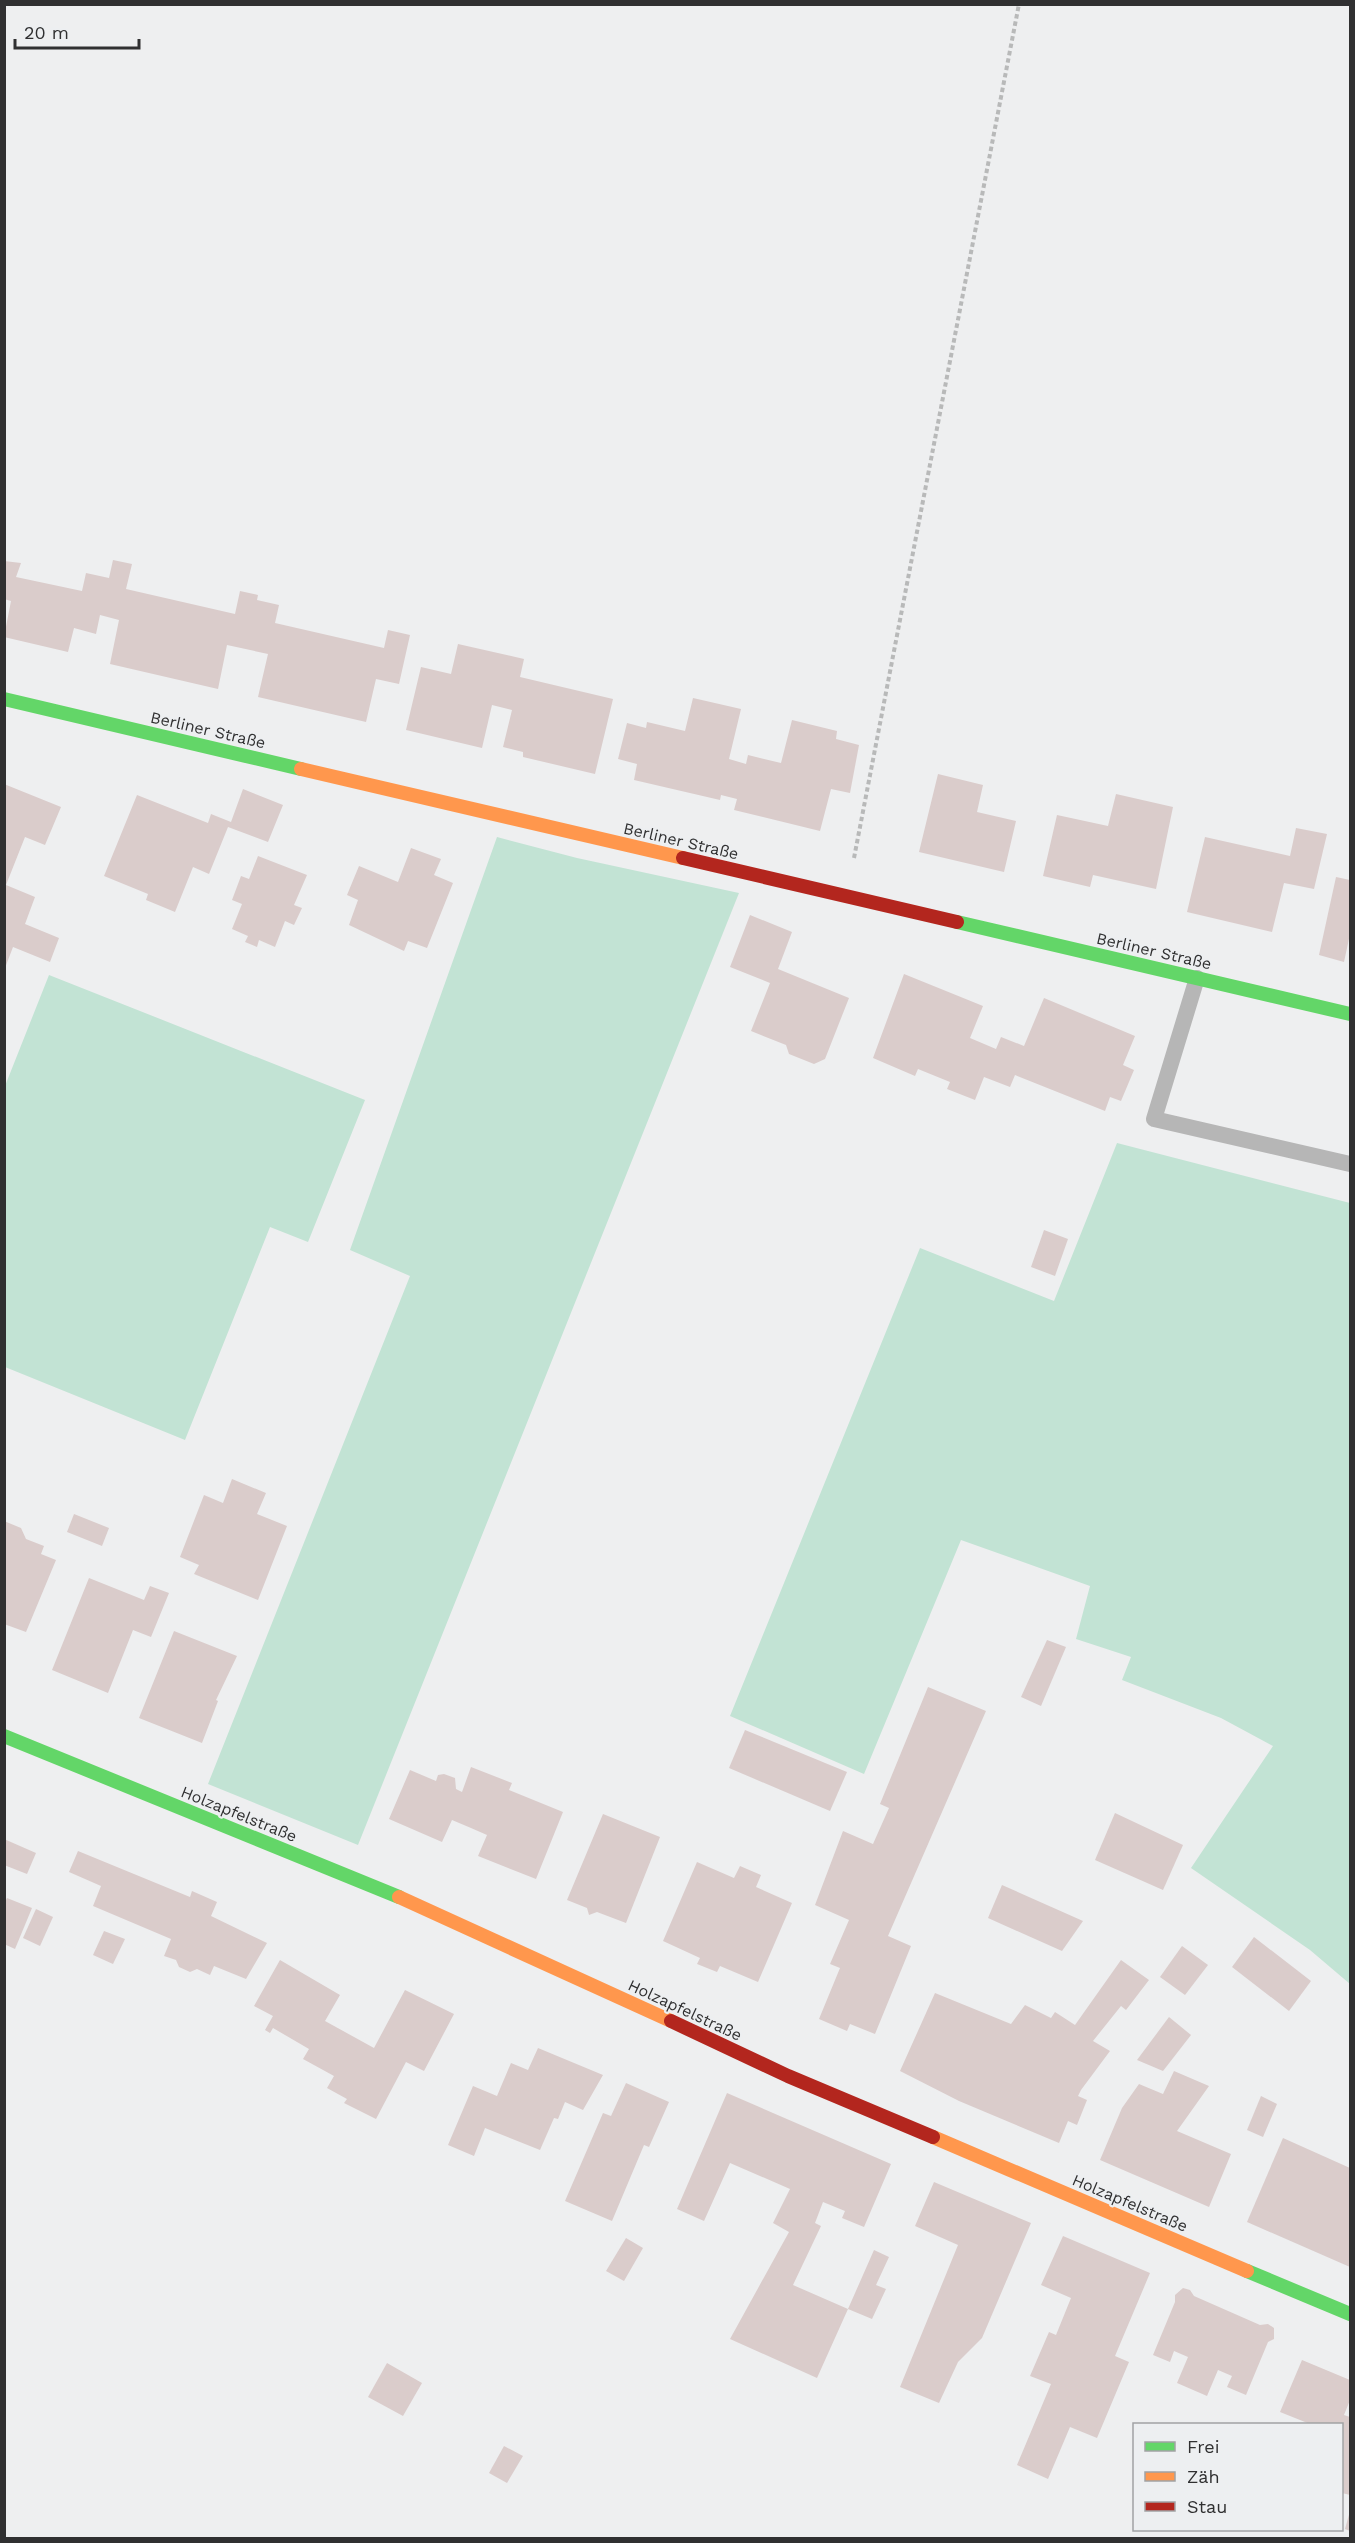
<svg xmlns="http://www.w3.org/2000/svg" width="1355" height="2543" font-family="'Work Sans',sans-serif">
	<rect width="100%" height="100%" fill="#eeeff0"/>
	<g fill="#c2e3d4">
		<polygon points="497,837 577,858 739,893 358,1845 208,1784 410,1276 350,1250"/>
		<polygon points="49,975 365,1100 308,1242 270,1227 185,1440 5,1367 5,1086"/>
		<polygon points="1117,1143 1350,1203 1350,1984 1310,1950 1191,1868 1273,1746 1221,1718 1122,1680 1131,1657 1076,1639 1090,1586 961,1540 864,1774 730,1716 920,1248 1054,1301"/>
	</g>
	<g fill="#dacccb">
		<polygon points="113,560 132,564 126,589 235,614 240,591 258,595 257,600 279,605 275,623 384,648 388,630 410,635 399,684 376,679 366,722 258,697 268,654 227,645 218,689 110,664 119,620 100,615 96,634 74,628 68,652 4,637 11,601 4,599 4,561 21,563 16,577 82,591 86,573 109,578"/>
		<polygon points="458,644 524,659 520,677 613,699 595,774 523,757 523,752 503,747 512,710 492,705 482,748 406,730 421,667 451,674"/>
		<polygon points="693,698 741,709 729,759 746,764 748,755 781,763 792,720 837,731 836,739 859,745 850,793 831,789 820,831 734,810 737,799 721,795 720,800 634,780 637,764 618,759 627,723 646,728 647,722 685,731"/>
		<polygon points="938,774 983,785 977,812 1016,821 1004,872 919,852"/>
		<polygon points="4,784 61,807 45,845 25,837 6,885 35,897 25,924 59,938 50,962 13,947 5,968"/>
		<polygon points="243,789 283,805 268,842 228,827 209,874 193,867 175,912 146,900 148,894 104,876 137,795 208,823 211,814 231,822"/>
		<polygon points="1116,794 1173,807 1156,889 1093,875 1090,887 1043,876 1057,815 1108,826"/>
		<polygon points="1296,828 1327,834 1314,889 1284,883 1272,932 1187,912 1205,837 1290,856"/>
		<polygon points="411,848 441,859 434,875 453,883 427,948 408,941 404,951 349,925 358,900 347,895 359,866 398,882"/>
		<polygon points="258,856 307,875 294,905 302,908 294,925 285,921 275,947 259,940 257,947 245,942 248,936 232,929 242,904 232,900 241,876 249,879"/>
		<polygon points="1336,877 1350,880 1350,934 1344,962 1319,955"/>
		<polygon points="750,915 792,932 778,969 849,998 825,1059 814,1064 789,1054 786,1045 751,1031 770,983 730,967"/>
		<polygon points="904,974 983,1006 970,1038 996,1049 1001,1037 1024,1046 1044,998 1135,1036 1123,1065 1134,1070 1121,1101 1110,1097 1105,1111 1015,1075 1010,1087 984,1077 975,1100 947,1089 950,1082 918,1069 915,1076 873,1058"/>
		<polygon points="1044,1230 1068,1239 1055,1276 1031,1267"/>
		<polygon points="232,1479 266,1493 257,1514 287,1526 258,1600 194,1574 199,1565 180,1557 204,1495 223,1503"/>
		<polygon points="74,1514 109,1528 102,1546 67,1532"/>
		<polygon points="4,1521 21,1528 26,1539 44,1546 41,1554 56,1560 26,1632 4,1624"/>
		<polygon points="89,1578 144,1600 150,1586 169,1593 151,1637 133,1630 108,1693 52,1670"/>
		<polygon points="174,1631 237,1656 216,1700 218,1701 202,1743 139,1718"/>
		<polygon points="1047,1640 1066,1647 1041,1706 1021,1697"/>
		<polygon points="928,1687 986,1711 888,1936 911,1946 875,2034 850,2024 847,2031 819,2019 840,1968 830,1964 849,1920 815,1905 843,1831 873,1844 889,1808 880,1804"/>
		<polygon points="745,1730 847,1772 830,1811 729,1768"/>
		<polygon points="471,1767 512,1783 509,1790 563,1812 536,1879 478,1856 487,1835 471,1828 452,1820 442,1842 389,1819 410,1770 436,1781 438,1775 444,1774 455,1778 456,1789 462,1792"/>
		<polygon points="1115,1813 1183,1845 1163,1890 1095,1860"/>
		<polygon points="603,1814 660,1837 626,1923 597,1912 589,1915 587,1908 567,1900"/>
		<polygon points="4,1839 36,1853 27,1874 4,1865"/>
		<polygon points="78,1851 190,1897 192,1891 217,1902 211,1916 267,1943 246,1979 214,1966 210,1975 197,1969 190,1972 179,1967 176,1960 164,1956 171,1939 93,1906 101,1886 69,1872"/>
		<polygon points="697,1862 734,1878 740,1866 761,1875 756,1887 792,1903 758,1982 720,1966 717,1972 697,1964 700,1958 663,1941"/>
		<polygon points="1002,1885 1083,1921 1062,1951 988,1918"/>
		<polygon points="7,1898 32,1908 15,1949 4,1944 4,1904"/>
		<polygon points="36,1909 53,1917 40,1946 23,1938"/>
		<polygon points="104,1931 125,1939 113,1964 93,1955"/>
		<polygon points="1254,1937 1311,1981 1289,2011 1232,1967"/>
		<polygon points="1182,1946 1208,1965 1185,1995 1160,1977"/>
		<polygon points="280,1960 340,1995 325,2021 374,2048 405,1990 454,2014 424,2071 406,2062 376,2119 344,2103 347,2099 327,2088 334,2076 303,2059 309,2049 273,2028 270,2033 265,2030 273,2016 254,2006"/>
		<polygon points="1121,1960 1149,1980 1126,2010 1121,2006 1093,2041 1110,2051 1081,2090 1078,2096 1087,2100 1077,2125 1068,2121 1059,2143 959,2101 900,2071 935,1993 1011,2024 1025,2005 1051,2018 1055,2012 1075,2025"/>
		<polygon points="1169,2017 1191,2035 1163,2071 1137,2060"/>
		<polygon points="538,2048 603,2075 583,2110 565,2102 558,2119 554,2118 540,2150 485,2128 474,2156 448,2145 473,2086 497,2096 511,2063 528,2070"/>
		<polygon points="1174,2071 1209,2086 1177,2131 1231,2154 1209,2207 1100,2160 1122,2108 1139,2084 1163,2094"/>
		<polygon points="626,2083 669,2102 649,2147 644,2145 612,2221 565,2201 603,2113 611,2116"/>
		<polygon points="727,2093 891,2164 864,2227 842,2218 845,2211 823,2202 815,2223 821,2226 793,2285 848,2309 874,2250 889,2257 876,2285 886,2289 872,2319 848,2309 817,2378 730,2339 789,2232 773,2223 790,2189 730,2163 704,2221 677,2209"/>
		<polygon points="1261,2096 1277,2104 1263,2137 1247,2130"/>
		<polygon points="1283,2138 1350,2168 1350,2267 1247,2222"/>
		<polygon points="934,2182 1031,2223 982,2338 958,2362 939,2403 900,2387 958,2245 915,2226"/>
		<polygon points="1063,2236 1150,2273 1115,2356 1129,2362 1097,2438 1070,2427 1048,2479 1017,2465 1051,2384 1030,2376 1049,2332 1056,2335 1071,2298 1041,2285"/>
		<polygon points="626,2238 643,2248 624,2281 606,2271"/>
		<polygon points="1183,2288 1190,2290 1194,2296 1260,2325 1268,2324 1274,2328 1274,2339 1268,2342 1246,2395 1227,2387 1232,2376 1218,2370 1207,2396 1177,2383 1188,2357 1174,2351 1170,2362 1153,2355 1175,2302 1175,2295"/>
		<polygon points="1302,2360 1350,2380 1350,2400 1344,2415 1350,2417 1350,2495 1342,2493 1342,2424 1310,2424 1280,2412"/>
		<polygon points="387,2363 422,2383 403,2416 368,2397"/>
		<polygon points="504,2446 523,2456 507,2483 489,2473"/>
		<polygon points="1350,2511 1350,2531 1345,2529"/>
	</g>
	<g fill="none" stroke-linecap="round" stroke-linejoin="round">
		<polyline stroke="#b8b9b9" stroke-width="4" stroke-dasharray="4.5 3" stroke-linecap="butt" points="854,858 1019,4"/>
		<polyline stroke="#b6b6b6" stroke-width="16" points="1197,978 1154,1119 1350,1164"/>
		<g stroke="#63d668" stroke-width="14">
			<polyline points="4,699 301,769"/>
			<polyline points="957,922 1350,1014"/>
			<polyline points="4,1736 399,1897"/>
			<polyline points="1247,2271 1350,2314"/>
		</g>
		<g stroke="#ff974d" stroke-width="14">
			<polyline points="301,769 683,858"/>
			<polyline points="399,1897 671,2021"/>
			<polyline points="933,2137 1247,2271"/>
		</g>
		<g stroke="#b3261e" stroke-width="14">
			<polyline points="683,858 957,922"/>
			<polyline points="671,2021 788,2076 933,2137"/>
		</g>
	</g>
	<g text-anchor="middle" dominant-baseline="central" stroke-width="4.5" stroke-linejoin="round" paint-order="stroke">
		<g font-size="16" fill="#303031" stroke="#edeff1">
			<text transform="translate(208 730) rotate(13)">Berliner Straße</text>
			<text transform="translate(681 841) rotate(13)">Berliner Straße</text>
			<text transform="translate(1154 951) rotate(13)">Berliner Straße</text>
			<text transform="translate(239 1814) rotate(22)">Holzapfelstraße</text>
			<text transform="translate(685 2010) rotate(25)">Holzapfelstraße</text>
			<text transform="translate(1130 2203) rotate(23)">Holzapfelstraße</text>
		</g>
	</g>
	<rect width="1355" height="2543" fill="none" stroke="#303031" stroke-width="12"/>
	<rect x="1133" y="2423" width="210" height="108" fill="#edeff1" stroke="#a1a3a4" stroke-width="1.5"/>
	<rect x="1145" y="2442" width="30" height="9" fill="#63d668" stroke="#a1a3a4" stroke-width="1.5"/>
	<text x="1187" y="2453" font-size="18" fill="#303031">Frei</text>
	<rect x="1145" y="2472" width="30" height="9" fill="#ff974d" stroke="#a1a3a4" stroke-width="1.5"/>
	<text x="1187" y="2483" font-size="18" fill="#303031">Zäh</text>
	<rect x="1145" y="2502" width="30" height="9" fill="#b3261e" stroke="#a1a3a4" stroke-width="1.5"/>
	<text x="1187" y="2513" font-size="18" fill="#303031">Stau</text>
	<path d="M15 39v9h124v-9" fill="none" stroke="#303031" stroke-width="3"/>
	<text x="24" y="39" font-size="18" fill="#303031" stroke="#edeff1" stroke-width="4.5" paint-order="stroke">20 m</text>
</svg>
